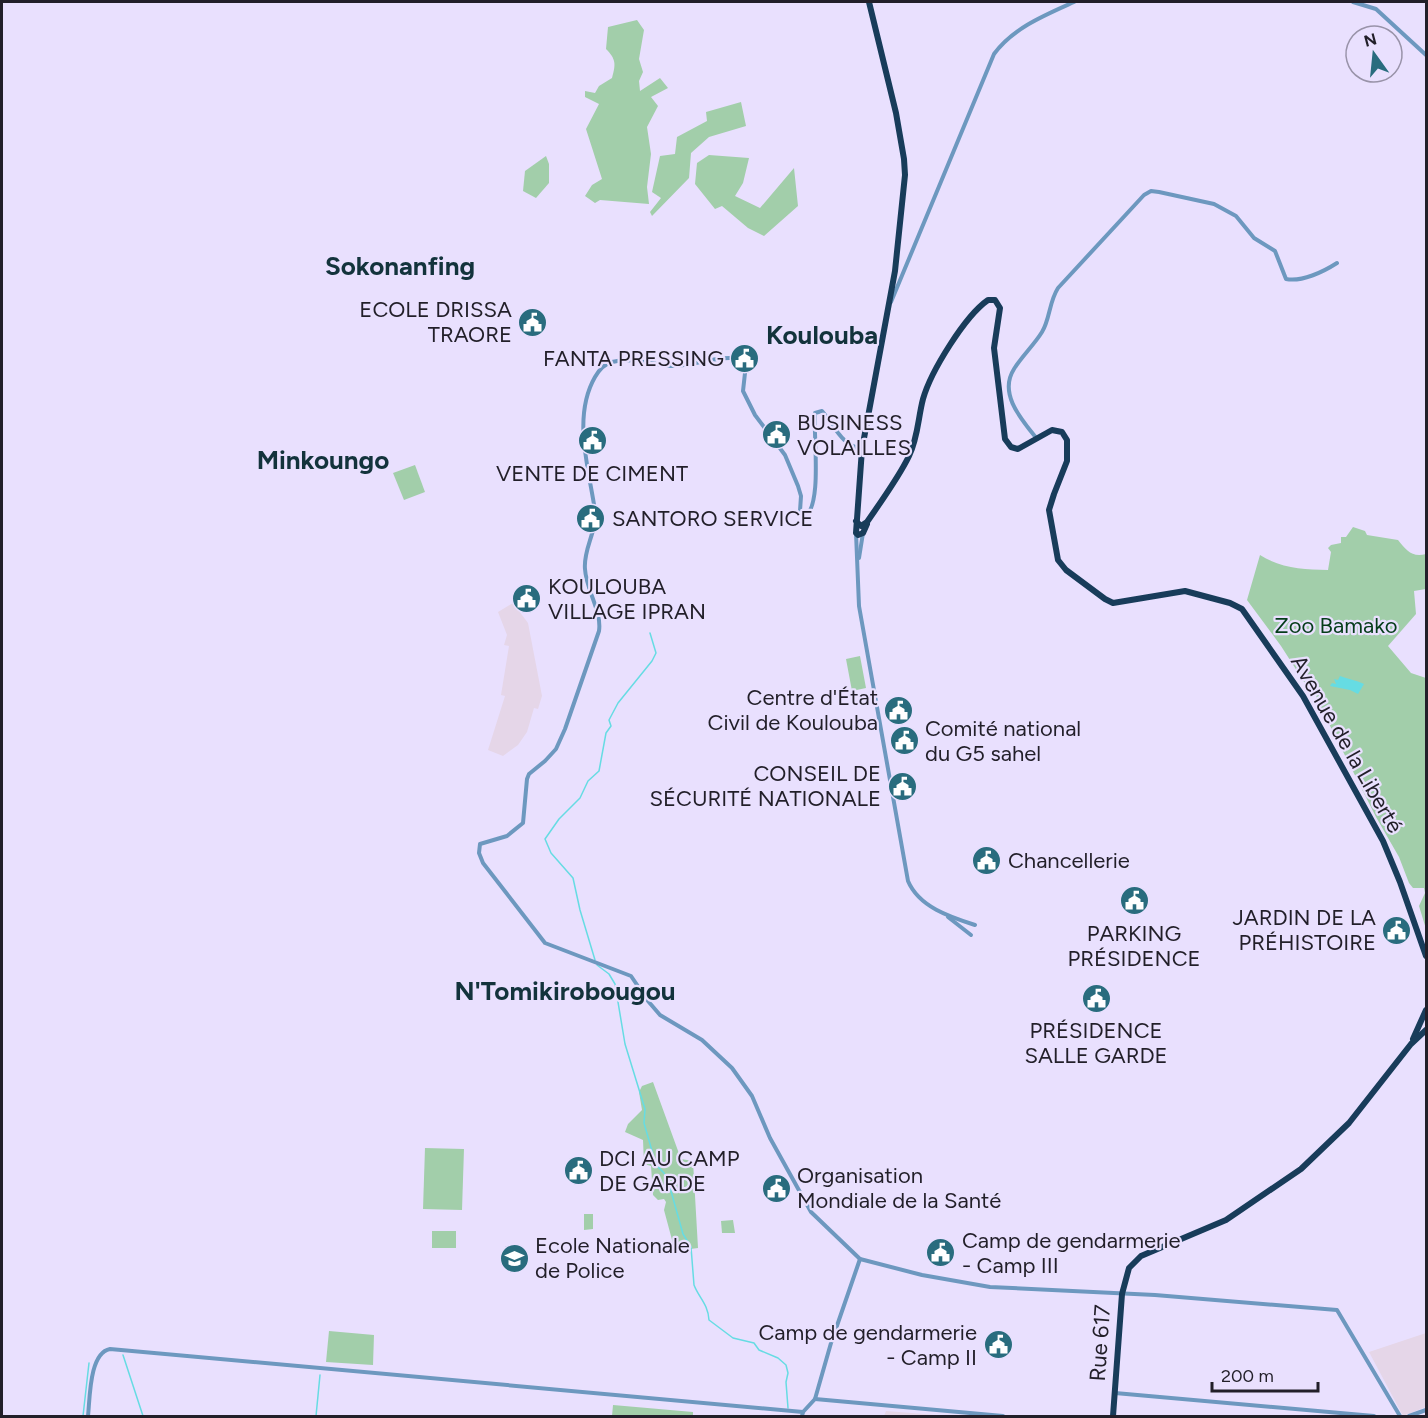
<svg xmlns="http://www.w3.org/2000/svg" width="1428" height="1418" font-family="Figtree,sans-serif">
	<rect width="100%" height="100%" fill="#e9e0fe"/>
	<g fill="#e5d6e8">
		<polygon points="513,603 528,623 542,696 538,709 534,708 527,732 518,745 503,756 488,750 505,696 501,695 509,646 504,645 507,635 498,612"/>
		<polygon points="1426,1333 1426,1407 1403,1416 1369,1352"/>
		<polygon points="886,1411 949,1416 884,1416"/>
	</g>
	<g fill="#a2ceaa">
		<path d="M 637,20 L 644,30 L 639,59 L 643,72 L 639,81 L 640,91 L 660,78 L 668,88 L 651,97 L 658,106 L 647,127 L 651,154 L 647,187 L 649,204 L 600,200 L 595,203 L 585,196 L 592,185 L 602,179 L 586,129 L 599,104 L 585,97 L 585,91 L 595,93 L 599,86 L 612,78 C 616,64 616,59 606,49 L 608,27 Z"/>
		<polygon points="741,102 746,126 709,137 691,153 689,178 652,216 650,212 661,198 652,192 660,156 675,154 677,137 707,121 706,112"/>
		<polygon points="709,155 749,158 743,183 735,196 760,208 794,168 798,206 764,236 748,228 722,206 715,209 695,184 697,163"/>
		<polygon points="546,156 549,164 549,183 536,198 523,191 525,171"/>
		<polygon points="415,465 425,492 404,500 393,473"/>
		<path d="M 1353,527 L 1365,531 L 1367,535 L 1398,540 C 1406,550 1412,558 1426,554 L 1426,589 L 1414,591 L 1416,614 L 1388,646 L 1411,673 L 1426,678 L 1426,929 L 1419,906 L 1425,893 L 1424,888 L 1413,888 L 1409,883 L 1399,857 L 1376,817 L 1317,700 L 1316,694 L 1306,685 L 1281,646 L 1247,600 L 1260,555 C 1282,569 1303,569 1328,570 L 1331,552 L 1328,548 L 1331,545 L 1341,543 L 1341,537 L 1346,537 Z"/>
		<polygon points="860,656 866,688 852,691 846,659"/>
		<polygon points="653,1082 681,1159 693,1161 698,1248 675,1251 664,1210 666,1202 664,1199 658,1200 653,1195 651,1166 644,1164 643,1140 625,1132 628,1124 642,1110 639,1092 642,1086"/>
		<polygon points="425,1148 464,1149 462,1210 423,1209"/>
		<polygon points="584,1214 593,1214 593,1229 584,1230"/>
		<polygon points="733,1220 735,1233 722,1233 721,1221"/>
		<rect x="432" y="1231" width="24" height="17"/>
		<polygon points="329,1331 374,1335 373,1365 326,1362"/>
		<polygon points="613,1405 693,1412 693,1416 612,1416"/>
	</g>
	<path fill="#66dce3" d="M 1340,676 C 1348,679 1356,680 1364,684 L 1358,694 L 1350,690 L 1330,686 L 1332,683 L 1336,684 L 1334,679 L 1338,680 Z"/>
	<g fill="none" stroke-linecap="round" stroke-linejoin="round">
		<g stroke="#66dce3" stroke-width="1.5">
			<polyline points="595,960 580,910 573,878 551,853 545,839 559,819 580,798 588,781 599,771 606,733 611,726 609,720 618,703 652,661 656,653 650,633"/>
			<path d="M 597,965 L 609,974 L 615,984 L 625,1044 L 645,1109 L 644,1123 L 656,1165 L 664,1173 L 669,1184 L 683,1234 L 691,1247 L 694,1285 C 699,1298 708,1304 709,1320 L 733,1338 L 754,1343 L 759,1350 L 778,1358 L 786,1365 L 788,1373 L 786,1382 L 788,1408"/>
			<polyline points="123,1355 143,1416"/>
			<polyline points="83,1416 89,1363"/>
			<polyline points="316,1416 320,1375"/>
		</g>
		<g stroke="#6d98bf" stroke-width="4">
			<polyline points="1353,2 1376,9 1426,55"/>
			<path d="M 891,302 L 994,54 C 1013,28 1045,15 1074,2"/>
			<path d="M 1037,439 C 1022,420 998,394 1014,369 C 1022,356 1034,345 1042,332 C 1050,319 1049,302 1058,288 L 1144,195 L 1151,191 L 1159,192 L 1214,204 L 1236,216 L 1254,238 L 1275,251 L 1286,279 C 1302,282 1323,272 1337,263"/>
			<path d="M 862,449 C 841,445 835,426 822,411 L 815,413 C 813,434 823,508 804,517 L 800,511 L 801,496 L 798,486 L 785,455 L 755,415 L 743,391 L 746,364 L 743,360 C 724,353 692,367 671,366 C 652,364 630,357 612,362 C 604,364 599,370 595,377 C 572,417 589,469 595,511 C 597,532 583,549 585,569 C 586,590 602,611 599,631 L 565,729 L 556,749 L 545,761 L 529,774 L 527,779 L 523,823 L 507,836 L 480,844 L 479,853 L 483,863 L 545,943 L 631,976 L 648,1001 L 660,1015 L 702,1040 L 732,1068 L 752,1096 L 770,1138 L 811,1212 L 860,1259 L 922,1275 L 990,1287 L 1155,1295 L 1337,1310 L 1400,1416"/>
			<path d="M 856,533 L 859,606 L 908,881 C 919,907 950,917 975,925"/>
			<polyline points="859,558 863,533"/>
			<polyline points="948,917 971,935"/>
			<polyline points="1115,1393 1374,1416"/>
			<polyline points="815,1399 1003,1416"/>
			<path d="M 88,1416 C 90,1399 89,1353 110,1349 L 803,1412"/>
			<polyline points="802,1416 803,1412 815,1399 831,1343 860,1259"/>
			<polyline points="1409,1416 1426,1410"/>
		</g>
		<g stroke="#183c5a" stroke-width="6">
			<path d="M 856,521 L 861,526 L 867,522 C 880,503 899,477 909,456 C 918,438 918,418 923,399 C 931,371 965,316 988,300 L 995,300 L 1000,308 L 994,348 L 1005,439 L 1011,447 L 1018,449 L 1052,430 L 1062,432 L 1067,440 L 1067,461 L 1054,494 L 1049,510 L 1058,560 L 1066,570 L 1105,599 L 1113,603 L 1185,591 L 1230,603 L 1242,609 L 1303,696 L 1383,841 L 1400,882 L 1426,956"/>
			<polyline points="867,524 863,533 858,535 856,533 862,449 895,271 905,175 904,159 896,113 869,2"/>
			<polyline points="1413,1039 1426,1010"/>
			<polyline points="1113,1416 1122,1294 1129,1268 1141,1256 1226,1220 1301,1169 1349,1123 1411,1044 1426,1030"/>
		</g>
	</g>
	<defs>
		<symbol id="civic-disc" viewBox="-11 -11 22 22"><circle r="9.5" fill="#296c7e" stroke="#e9e0fe"/><path d="M-.6-6.5H3V-4.5H.6V-3L4-1V1h2V6H-6V1h2V-1L-.6-3ZM-1.2 2.5V6h2.4V2.5Z" fill="#fff"/></symbol>
		<symbol id="university-disc" viewBox="-11 -11 22 22"><circle r="9.5" fill="#296c7e" stroke="#e9e0fe"/><path d="M0-5L7-2L0 1L-7-2ZM-4 1L0 2.5L4 1V4Q0 6-4 4Z" fill="#fff"/></symbol>
	</defs>
	<g fill-rule="evenodd">
		<use href="#civic-disc" x="516" y="306" width="33" height="33"/>
		<use href="#civic-disc" x="728" y="342" width="33" height="33"/>
		<use href="#civic-disc" x="760" y="418" width="33" height="33"/>
		<use href="#civic-disc" x="576" y="424" width="33" height="33"/>
		<use href="#civic-disc" x="574" y="502" width="33" height="33"/>
		<use href="#civic-disc" x="510" y="582" width="33" height="33"/>
		<use href="#civic-disc" x="882" y="694" width="33" height="33"/>
		<use href="#civic-disc" x="888" y="724" width="33" height="33"/>
		<use href="#civic-disc" x="886" y="770" width="33" height="33"/>
		<use href="#civic-disc" x="970" y="844" width="33" height="33"/>
		<use href="#civic-disc" x="1118" y="884" width="33" height="33"/>
		<use href="#civic-disc" x="1380" y="914" width="33" height="33"/>
		<use href="#civic-disc" x="1080" y="982" width="33" height="33"/>
		<use href="#civic-disc" x="562" y="1154" width="33" height="33"/>
		<use href="#civic-disc" x="760" y="1172" width="33" height="33"/>
		<use href="#civic-disc" x="924" y="1236" width="33" height="33"/>
		<use href="#university-disc" x="498" y="1242" width="33" height="33"/>
		<use href="#civic-disc" x="982" y="1328" width="33" height="33"/>
	</g>
	<g text-anchor="middle" dominant-baseline="central" stroke-width="4.5" stroke-linejoin="round" paint-order="stroke">
		<g font-size="22" fill="#221f29" stroke="#e9e0fe" text-anchor="start">
			<text x="512" y="309" text-anchor="end">ECOLE DRISSA<tspan x="512" dy="25">TRAORE</tspan></text>
			<text x="724" y="358" text-anchor="end">FANTA PRESSING</text>
			<text x="797" y="422">BUSINESS<tspan x="797" dy="25">VOLAILLES</tspan></text>
			<text x="592" y="473" text-anchor="middle">VENTE DE CIMENT</text>
			<text x="612" y="518">SANTORO SERVICE</text>
			<text x="548" y="586">KOULOUBA<tspan x="548" dy="25">VILLAGE IPRAN</tspan></text>
			<text x="878" y="697" text-anchor="end">Centre d'État<tspan x="878" dy="25">Civil de Koulouba</tspan></text>
			<text x="925" y="728">Comité national<tspan x="925" dy="25">du G5 sahel</tspan></text>
			<text x="881" y="773" text-anchor="end">CONSEIL DE<tspan x="881" dy="25">SÉCURITÉ NATIONALE</tspan></text>
			<text x="1008" y="860">Chancellerie</text>
			<text x="1376" y="917" text-anchor="end">JARDIN DE LA<tspan x="1376" dy="25">PRÉHISTOIRE</tspan></text>
			<text x="1134" y="933" text-anchor="middle">PARKING<tspan x="1134" dy="25">PRÉSIDENCE</tspan></text>
			<text x="1096" y="1030" text-anchor="middle">PRÉSIDENCE<tspan x="1096" dy="25">SALLE GARDE</tspan></text>
			<text x="599" y="1158">DCI AU CAMP<tspan x="599" dy="25">DE GARDE</tspan></text>
			<text x="797" y="1175">Organisation<tspan x="797" dy="25">Mondiale de la Santé</tspan></text>
			<text x="962" y="1240">Camp de gendarmerie<tspan x="962" dy="25">- Camp III</tspan></text>
			<text x="535" y="1245">Ecole Nationale<tspan x="535" dy="25">de Police</tspan></text>
			<text x="977" y="1332" text-anchor="end">Camp de gendarmerie<tspan x="977" dy="25">- Camp II</tspan></text>
		</g>
		<g font-size="22" fill="#043c19" stroke="#e9e0fe">
			<text x="1336" y="625">Zoo Bamako</text>
		</g>
		<g font-size="22" fill="#221f29" stroke="#e9e0fe">
			<text transform="translate(1347 744) rotate(60)">Avenue de la Liberté</text>
			<text transform="translate(1100 1343) rotate(-86)">Rue 617</text>
		</g>
		<g font-size="26" font-weight="bold" fill="#13333c" stroke="#e9e0fe">
			<text x="400" y="266">Sokonanfing</text>
			<text x="822" y="335">Koulouba</text>
			<text x="323" y="460">Minkoungo</text>
			<text x="565" y="991">N'Tomikirobougou</text>
		</g>
	</g>
	<rect width="1428" height="1418" fill="none" stroke="#221f29" stroke-width="6"/>
	<g transform="translate(1374 54) rotate(345)"><circle r="28" fill="#e9e0fe" stroke="#9993a9" stroke-width="1.5"/>
	<path d="M0-4.5L10 22L0 15L-10 22Z" fill="#296c7e"/>
	<text y="-9" font-size="16" font-weight="bold" text-anchor="middle" fill="#221f29">N</text>
	</g>
	<path d="M1212 1382v9h106v-9" fill="none" stroke="#221f29" stroke-width="3"/>
	<text x="1221" y="1382" font-size="18" fill="#221f29" stroke="#e9e0fe" stroke-width="4.5" paint-order="stroke">200 m</text>
</svg>
